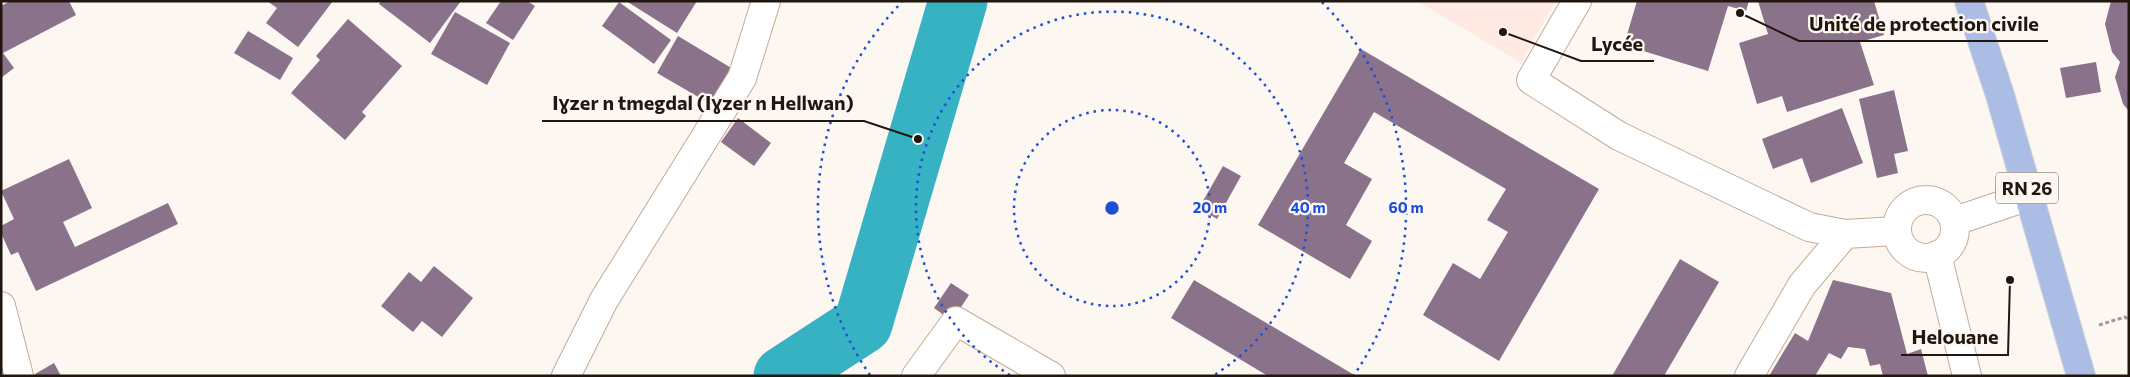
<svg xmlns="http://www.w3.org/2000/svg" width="2130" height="377" font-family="Commissioner,sans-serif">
	<rect width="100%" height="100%" fill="#fdf7f2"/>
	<polygon fill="#feeae2" points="1417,1 1555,1 1521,63"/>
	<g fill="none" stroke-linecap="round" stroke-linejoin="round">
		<polyline stroke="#36b2c3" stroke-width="59" points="783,376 863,324 958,1"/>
	</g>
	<g fill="#8a728b">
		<polygon points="10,1 69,1 76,15 3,53 14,68 1,78 1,6"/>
		<polygon points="267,1 333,1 298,47 266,23 277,8"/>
		<polygon points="381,1 461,1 430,43 379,4"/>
		<polygon points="501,1 527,1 535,6 513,40 486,23"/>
		<polygon points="626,1 697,1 677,33"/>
		<polygon points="1637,1 1749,1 1746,11 1728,6 1708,71 1624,45"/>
		<polygon points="1758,1 1874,1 1884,35 1860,42 1874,85 1787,112 1782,96 1757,104 1739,43 1768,34"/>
		<polygon points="2111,1 2129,1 2129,111 2123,104 2115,77 2120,62 2112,52 2105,24"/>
		<polygon points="619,2 671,40 654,64 602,26"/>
		<polygon points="455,12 510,43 487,85 431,54"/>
		<polygon points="348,19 402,66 362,112 366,116 345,140 291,93 320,60 316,56"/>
		<polygon points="248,31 293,58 280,80 234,53"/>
		<polygon points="678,36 733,69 712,105 657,73"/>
		<polygon points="1361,49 1599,189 1499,361 1423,315 1453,263 1480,279 1508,232 1487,220 1506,189 1374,112 1344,163 1372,179 1346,225 1372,241 1350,279 1258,225"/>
		<polygon points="2096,62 2101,92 2066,98 2060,68"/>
		<polygon points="1894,90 1908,151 1894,154 1898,173 1877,178 1859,99"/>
		<polygon points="1842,108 1863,163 1811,183 1802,158 1773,169 1762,139"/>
		<polygon points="738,118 771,143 754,166 721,142"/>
		<polygon points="69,159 92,208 63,222 75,247 168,203 178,224 36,291 18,252 11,255 1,233 1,226 14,219 1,191"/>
		<polygon points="1223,166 1241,176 1217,219 1199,208"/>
		<polygon points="1680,259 1719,282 1664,376 1612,376"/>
		<polygon points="434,266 473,298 442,337 422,321 413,332 381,306 409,272 421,282"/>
		<polygon points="1194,280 1356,376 1268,376 1171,318"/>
		<polygon points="1833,280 1891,293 1907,354 1921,349 1928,376 1883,376 1880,364 1870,366 1865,349 1848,347 1841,359 1829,353 1815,376 1769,376 1795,333 1808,341"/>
		<polygon points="951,283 969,295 952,321 934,308"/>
		<polygon points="54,363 61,376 36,376 35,374"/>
	</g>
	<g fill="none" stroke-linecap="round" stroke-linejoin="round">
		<defs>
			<g id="minor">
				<polyline points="1577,1 1531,80 1619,136 1809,227 1845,234"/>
				<circle cx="1926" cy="229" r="29"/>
				<polyline points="1955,221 2029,196"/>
				<polyline points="1937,255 1967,376"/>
				<polyline points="566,376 604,300 742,78 766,1"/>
				<polyline points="916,376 956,321 1051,376"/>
				<polyline points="1749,376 1802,285 1845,234 1897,231"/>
			</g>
			<polyline id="tertiary" points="1,306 19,376"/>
			<polyline id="primary" points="1969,1 2000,95 2081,376"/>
		</defs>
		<use href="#minor" stroke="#c6ab92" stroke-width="30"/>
		<use href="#tertiary" stroke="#c6ab92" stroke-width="30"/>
		<use href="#primary" stroke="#d7d5d4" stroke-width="30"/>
		<polyline stroke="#a19992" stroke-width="3" stroke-dasharray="4 2.5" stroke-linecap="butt" points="2099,325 2125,317 2129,320"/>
		<use href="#minor" stroke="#fff" stroke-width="28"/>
		<use href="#tertiary" stroke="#fff" stroke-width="28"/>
		<use href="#primary" stroke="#acbde5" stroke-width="28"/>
	</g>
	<g fill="none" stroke="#1d4ed8" stroke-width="2.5" stroke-dasharray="2.5 5">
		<circle cx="1112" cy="208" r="98"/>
		<path d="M1010 375A196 196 0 1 1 1214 375"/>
		<path d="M870 375A294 294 0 0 1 902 2M1322 2A294 294 0 0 1 1354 375"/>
	</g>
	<g text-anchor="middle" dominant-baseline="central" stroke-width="4.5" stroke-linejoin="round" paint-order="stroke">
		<rect fill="#fdf7f2" stroke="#635a52" stroke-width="1" x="1996" y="172.5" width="62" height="31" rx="4"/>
		<g font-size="18" font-weight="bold" fill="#21170e">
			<text x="2027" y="188">RN 26</text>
		</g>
	</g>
	<circle cx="1112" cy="208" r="8" fill="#1d4ed8" stroke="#fdf7f2" stroke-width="2.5"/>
	<g font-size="15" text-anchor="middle" font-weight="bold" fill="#1d4ed8" stroke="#fdf7f2" stroke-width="4.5" stroke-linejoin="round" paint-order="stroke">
		<text x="1210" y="213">20 m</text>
		<text x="1308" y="213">40 m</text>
		<text x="1406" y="213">60 m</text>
	</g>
	<path fill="none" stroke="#21170e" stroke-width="2" d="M1740 13L1799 41H2048M1503 32L1581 61H1654M918 139L864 121H542M2010 280L2008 355H1901"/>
	<g fill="#21170e" stroke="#fdf7f2" stroke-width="2">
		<circle cx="1740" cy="13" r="5"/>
		<circle cx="1503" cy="32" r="5"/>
		<circle cx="918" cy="139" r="5"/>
		<circle cx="2010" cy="280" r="5"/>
	</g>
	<g font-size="20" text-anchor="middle" font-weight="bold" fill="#21170e" stroke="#fdf7f2" stroke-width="4.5" stroke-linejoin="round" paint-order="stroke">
		<text x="1924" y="31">Unité de protection civile</text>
		<text x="1617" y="51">Lycée</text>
		<text x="703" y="110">Iɣzer n tmegdal (Iɣzer n Hellwan)</text>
		<text x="1955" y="344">Helouane</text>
	</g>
	<rect width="2130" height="377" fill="none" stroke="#21170e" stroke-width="5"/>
</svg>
